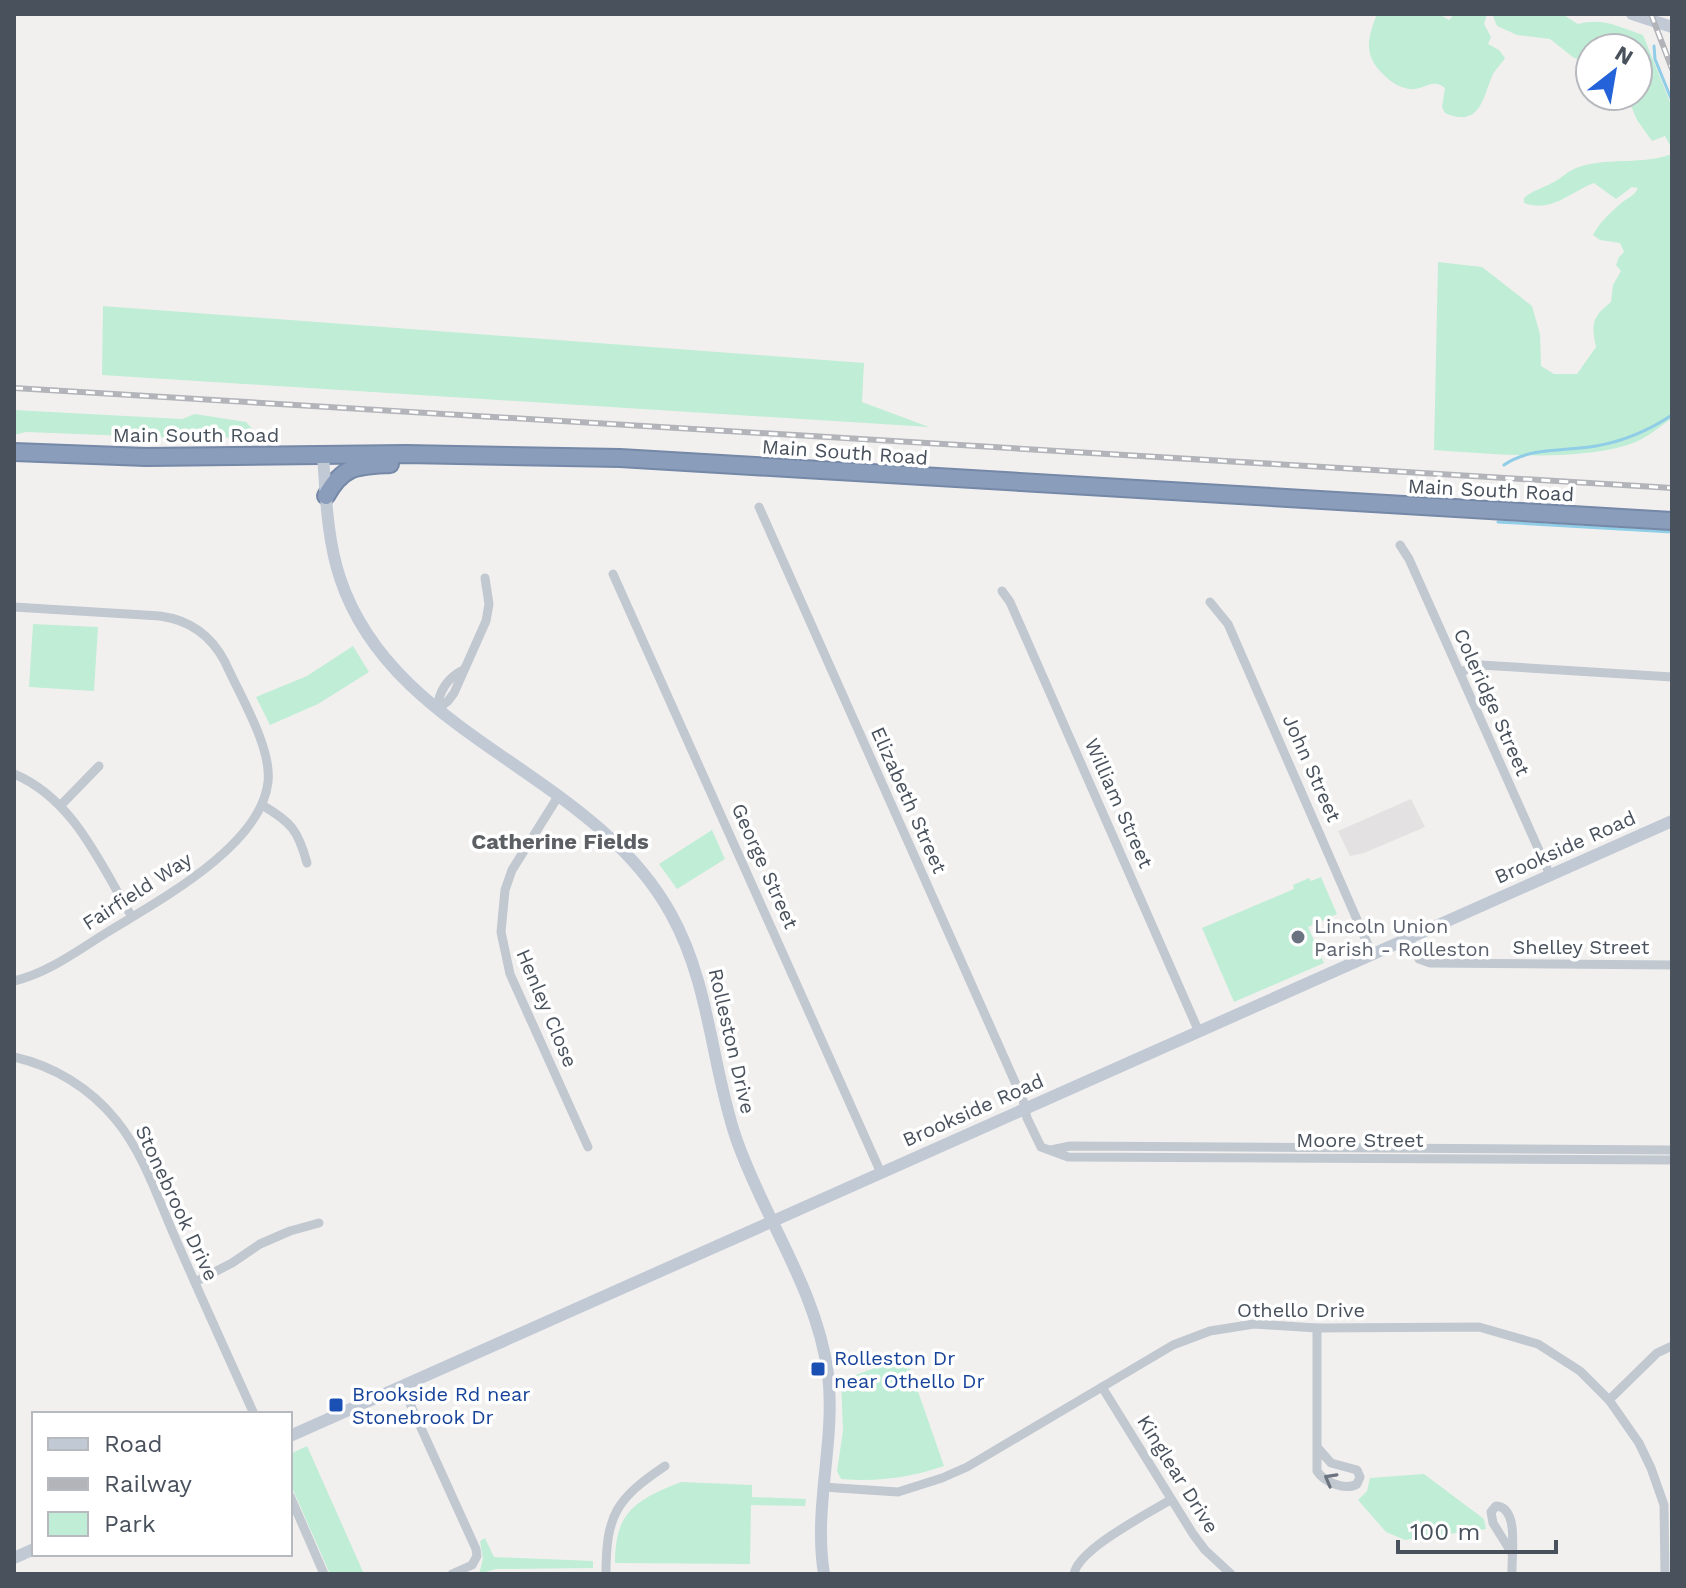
<svg xmlns="http://www.w3.org/2000/svg" width="1686" height="1588" font-family="'Work Sans',sans-serif">
	<rect width="100%" height="100%" fill="#f2f0ef"/>
	<polygon fill="#e3e1e1" points="1411,799 1425,827 1364,853 1350,856 1338,831"/>
	<g fill="#c0edd5">
		<path d="M 1377,14 L 1439,14 L 1449,20 L 1452,17 L 1451,14 L 1487,14 L 1484,24 L 1491,37 L 1488,44 L 1499,50 L 1505,58 C 1502,63 1496,69 1493,74 C 1483,96 1481,129 1445,113 L 1442,107 L 1445,88 C 1432,77 1424,91 1409,89 C 1398,87 1389,81 1382,73 C 1363,54 1368,37 1377,14 Z"/>
		<path d="M 1492,14 L 1562,14 L 1578,24 C 1602,17 1620,27 1643,35 L 1672,107 L 1672,149 L 1665,136 L 1652,141 L 1637,120 L 1627,96 L 1638,96 L 1638,48 L 1590,48 L 1590,61 L 1574,58 L 1550,39 L 1517,35 L 1497,26 Z"/>
		<path d="M 1672,154 L 1672,418 C 1661,426 1649,436 1636,442 C 1582,463 1491,454 1434,450 L 1438,262 L 1482,267 L 1532,306 L 1540,334 L 1541,366 L 1554,374 L 1577,374 L 1596,347 C 1591,324 1592,317 1611,302 L 1613,285 L 1621,271 L 1616,265 L 1619,257 L 1624,252 L 1620,243 L 1600,240 L 1593,235 C 1599,223 1609,214 1619,205 C 1626,198 1634,197 1638,188 L 1632,187 L 1616,199 L 1594,183 C 1570,192 1552,213 1524,203 L 1524,198 C 1533,190 1541,189 1552,183 C 1561,179 1568,170 1579,167 C 1609,157 1643,165 1672,154 Z"/>
		<polygon points="103,306 864,363 862,402 929,427 102,375"/>
		<polygon points="14,410 182,419 195,414 246,422 258,435 206,439 26,432 14,435"/>
		<polygon points="33,624 98,627 94,691 29,687"/>
		<polygon points="353,646 369,672 318,704 270,725 256,697 307,676"/>
		<polygon points="712,830 725,859 677,889 659,864"/>
		<polygon points="1321,877 1337,914 1308,927 1324,963 1234,1002 1202,928 1294,889 1293,885 1309,878 1311,881"/>
		<path d="M 906,1357 L 944,1466 C 909,1478 877,1482 841,1479 L 837,1471 L 843,1431 L 841,1380 Z"/>
		<polygon points="307,1446 364,1574 330,1574 290,1483 290,1454"/>
		<polygon points="1424,1474 1484,1519 1486,1529 1405,1540 1386,1532 1358,1500 1367,1491 1370,1478"/>
		<path d="M 681,1482 L 752,1485 L 752,1497 L 806,1499 L 805,1506 L 751,1505 L 750,1564 L 615,1563 C 615,1511 636,1500 681,1482 Z"/>
		<polygon points="485,1538 494,1557 593,1561 593,1568 496,1569 479,1574 483,1559 480,1541"/>
	</g>
	<g fill="none" stroke-linecap="round" stroke-linejoin="round">
		<g stroke="#90cde7" stroke-width="3">
			<polyline points="1654,46 1655,59 1672,101"/>
			<path d="M 1504,465 C 1529,447 1567,451 1596,446 C 1625,441 1648,431 1672,415"/>
			<polyline points="1499,499 1501,484"/>
			<polyline points="1498,522 1672,532"/>
		</g>
		<defs>
			<g id="highway">
				<polyline points="14,452 146,457 406,454 620,458 1672,521"/>
				<path d="M 326,496 C 343,465 357,466 390,464"/>
			</g>
		</defs>
		<use href="#highway" stroke="#7588a7" stroke-width="20"/>
		<g stroke="#c1c8d0" stroke-width="9">
			<polyline points="759,507 1023,1100 1027,1118 1041,1147 1068,1157 1672,1160"/>
			<polyline points="1400,545 1409,559 1550,875"/>
			<polyline points="613,574 881,1173"/>
			<polyline points="1002,591 1010,602 1199,1032"/>
			<polyline points="1210,602 1228,624 1372,954"/>
			<path d="M 14,607 L 160,616 C 190,620 211,635 225,662 C 239,694 272,747 268,782 C 261,847 156,902 106,933 C 77,951 48,973 14,981"/>
			<polyline points="1460,672 1481,665 1672,677"/>
			<polyline points="437,709 448,701 454,693 486,621 489,604 485,578"/>
			<path d="M 437,709 C 439,691 447,678 463,670"/>
			<path d="M 14,774 C 74,799 100,864 132,917"/>
			<polyline points="559,795 512,870 505,890 501,932 510,974 588,1147"/>
			<polyline points="61,805 99,766"/>
			<path d="M 262,805 C 291,822 298,830 307,863"/>
			<polyline points="1409,938 1419,959 1430,963 1672,965"/>
			<path d="M 14,1057 C 54,1066 90,1088 116,1120 C 143,1153 157,1196 174,1235 C 200,1295 227,1354 254,1414"/>
			<polyline points="1051,1150 1070,1146 1672,1150"/>
			<polyline points="195,1282 232,1263 260,1244 290,1231 319,1223"/>
			<path d="M 1317,1328 L 1317,1471 C 1324,1482 1345,1491 1357,1484 L 1360,1477 L 1357,1470 L 1331,1463 L 1317,1447"/>
			<polyline points="402,1386 476,1549 477,1556 472,1565 452,1574"/>
			<polyline points="1102,1387 1193,1534 1205,1550 1231,1574"/>
			<polyline points="1609,1400 1657,1353 1672,1346"/>
			<polyline points="823,1487 898,1492 942,1478 967,1467 1173,1345 1210,1331 1254,1324 1317,1328 1479,1327 1538,1344 1580,1371 1609,1400 1639,1443 1651,1468 1664,1505 1665,1574"/>
			<polyline points="290,1496 324,1574"/>
			<path d="M 1511,1552 L 1493,1523 L 1491,1512 L 1496,1506 C 1520,1507 1511,1556 1512,1574"/>
			<path d="M 606,1574 C 606,1515 616,1499 665,1466"/>
			<path d="M 1074,1574 C 1078,1549 1148,1514 1170,1500"/>
		</g>
		<g stroke="#c1c9d5" stroke-width="12">
			<polyline points="1632,14 1672,27"/>
			<path d="M 323,456 C 326,496 327,539 340,578 C 393,738 591,769 671,914 C 710,984 711,1064 736,1138 C 763,1217 817,1289 828,1374 C 836,1441 813,1507 824,1574"/>
			<polyline points="290,1436 1672,821"/>
			<polyline points="14,1558 34,1549"/>
		</g>
		<use href="#highway" stroke="#8a9dbb" stroke-width="16"/>
		<defs>
			<g id="rail">
				<polyline points="1651,14 1672,69"/>
				<polyline points="14,388 1672,488"/>
			</g>
		</defs>
		<use href="#rail" stroke="#b2b4b9" stroke-width="6"/>
		<use href="#rail" stroke="#fff" stroke-width="3" stroke-dasharray="9" stroke-linecap="butt"/>
	</g>
	<defs><path id="oneway-chevron" d="M-2-3.5L2.5 0L-2 3.5" fill="none" stroke-width="1.6" stroke-linecap="round" stroke-linejoin="round" transform="scale(2)"/></defs>
	<use stroke="#6c757f" href="#oneway-chevron" transform="translate(1330 1479) rotate(-151)"/>
	<circle fill="#6b7280" stroke="#fff" stroke-width="3" cx="1298" cy="937" r="8"/>
	<g fill="#1a4fb4" stroke="#fff" stroke-width="3">
		<rect x="810" y="1361" width="16" height="16" rx="4"/>
		<rect x="328" y="1397" width="16" height="16" rx="4"/>
	</g>
	<g text-anchor="middle" dominant-baseline="central" stroke-width="7" stroke-linejoin="round" paint-order="stroke">
		<g font-size="20" fill="#48515c" stroke="#fff">
			<text x="196" y="435">Main South Road</text>
			<text transform="translate(845 452) rotate(4)">Main South Road</text>
			<text transform="translate(1491 490) rotate(3)">Main South Road</text>
			<text transform="translate(1492 702) rotate(66)">Coleridge Street</text>
			<text transform="translate(1312 768) rotate(66)">John Street</text>
			<text transform="translate(909 800) rotate(66)">Elizabeth Street</text>
			<text transform="translate(1119 803) rotate(66)">William Street</text>
			<text transform="translate(1565 847) rotate(-24)">Brookside Road</text>
			<text transform="translate(765 866) rotate(66)">George Street</text>
			<text transform="translate(137 891) rotate(-33)">Fairfield Way</text>
			<text x="1581" y="947">Shelley Street</text>
			<text transform="translate(547 1008) rotate(67)">Henley Close</text>
			<text transform="translate(732 1041) rotate(77)">Rolleston Drive</text>
			<text transform="translate(973 1110) rotate(-24)">Brookside Road</text>
			<text x="1360" y="1140">Moore Street</text>
			<text transform="translate(177 1203) rotate(65)">Stonebrook Drive</text>
			<text x="1301" y="1310">Othello Drive</text>
			<text transform="translate(1178 1474) rotate(58)">Kinglear Drive</text>
		</g>
		<g font-size="20" fill="#5b616d" stroke="#fff" text-anchor="start">
			<text x="1314" y="926">Lincoln Union<tspan x="1314" dy="23">Parish - Rolleston</tspan></text>
		</g>
		<g font-size="20" fill="#164399" stroke="#fff" text-anchor="start">
			<text x="834" y="1358">Rolleston Dr<tspan x="834" dy="23">near Othello Dr</tspan></text>
			<text x="352" y="1394">Brookside Rd near<tspan x="352" dy="23">Stonebrook Dr</tspan></text>
		</g>
		<g font-size="22" font-weight="bold" fill="#5c5f64" stroke="#fff">
			<text x="560" y="841">Catherine Fields</text>
		</g>
	</g>
	<rect width="1686" height="1588" fill="none" stroke="#48515c" stroke-width="32"/>
	<rect x="32" y="1412" width="260" height="144" fill="#ffffff" stroke="#b6b9be" stroke-width="2"/>
	<rect x="48" y="1438" width="40" height="12" fill="#c1c9d5" stroke="#b6b9be" stroke-width="2"/>
	<text x="104" y="1452" font-size="24" fill="#48515c">Road</text>
	<rect x="48" y="1478" width="40" height="12" fill="#b2b4b9" stroke="#b6b9be" stroke-width="2"/>
	<text x="104" y="1492" font-size="24" fill="#48515c">Railway</text>
	<rect x="48" y="1512" width="40" height="24" fill="#c0edd5" stroke="#b6b9be" stroke-width="2"/>
	<text x="104" y="1532" font-size="24" fill="#48515c">Park</text>
	<g transform="translate(1614 72) rotate(31)"><circle r="38" fill="#ffffff" stroke="#b6b9be" stroke-width="2"/>
	<path d="M0-6L14 30L0 20L-14 30Z" fill="#2362d8"/>
	<text y="-12" font-size="22" font-weight="bold" text-anchor="middle" fill="#48515c">N</text>
	</g>
	<path d="M1398 1540v12h158v-12" fill="none" stroke="#48515c" stroke-width="4"/>
	<text x="1410" y="1540" font-size="24" fill="#48515c" stroke="#ffffff" stroke-width="6" paint-order="stroke">100 m</text>
</svg>
